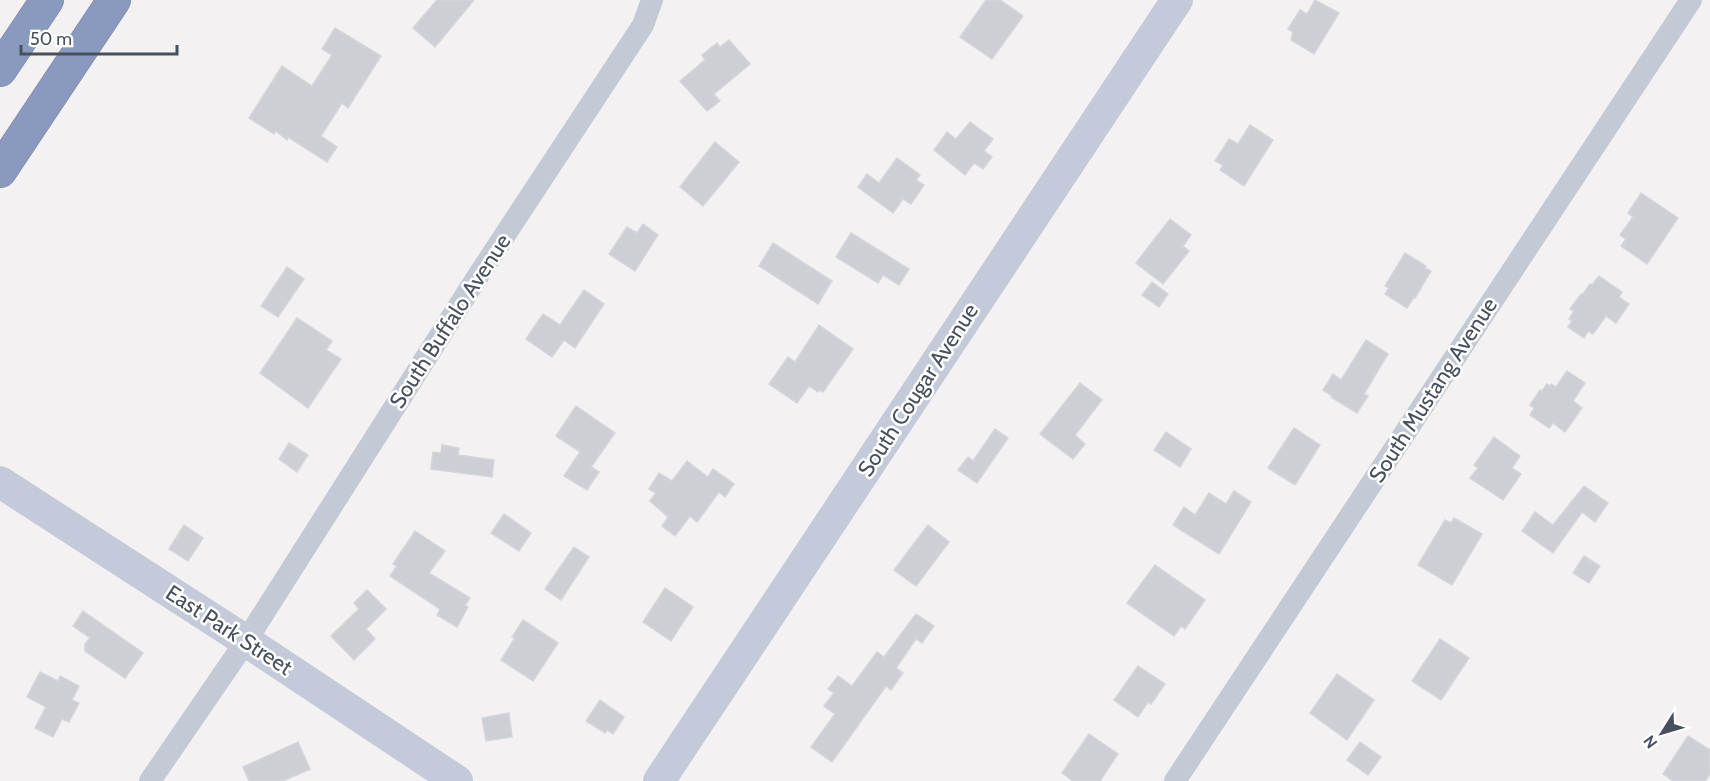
<svg xmlns="http://www.w3.org/2000/svg" width="1710" height="781" font-family="Cabin,sans-serif">
	<rect width="100%" height="100%" fill="#f3f1f1"/>
	<g fill="#cdcfd5" stroke="#d5d6dc" stroke-width="1.5">
		<polygon points="437,0 474,0 435,47 413,28"/>
		<polygon points="986,0 1000,0 1023,16 992,59 960,37"/>
		<polygon points="1315,0 1339,13 1314,54 1291,40 1293,32 1288,29 1300,10 1307,14"/>
		<polygon points="335,28 381,56 348,108 342,103 321,136 337,147 327,162 288,137 287,140 276,131 274,134 249,118 282,66 312,86 332,55 322,49"/>
		<polygon points="729,40 750,64 714,94 720,101 707,111 680,81 705,60 702,55 717,43 720,47"/>
		<polygon points="970,122 993,139 984,151 992,157 983,169 974,163 965,175 934,150 947,132 956,139"/>
		<polygon points="1250,125 1273,140 1244,186 1220,170 1223,165 1215,161 1229,139 1238,144"/>
		<polygon points="715,142 739,162 703,206 680,187"/>
		<polygon points="897,158 920,175 916,180 924,185 911,204 903,199 893,213 858,187 867,174 879,183"/>
		<polygon points="1641,193 1678,218 1647,264 1621,246 1626,239 1620,235 1633,217 1628,213"/>
		<polygon points="1170,219 1191,235 1183,246 1189,251 1163,284 1136,263"/>
		<polygon points="643,224 658,235 635,271 609,254 627,227 637,233"/>
		<polygon points="851,233 909,269 899,285 883,275 878,283 836,257"/>
		<polygon points="773,243 832,281 818,304 759,266"/>
		<polygon points="1405,253 1426,266 1425,268 1431,271 1415,298 1414,297 1407,308 1385,294 1389,288 1385,286"/>
		<polygon points="287,267 304,279 278,317 261,306"/>
		<polygon points="1599,276 1622,292 1619,297 1629,304 1616,323 1606,316 1593,334 1588,331 1584,338 1568,327 1572,321 1569,319 1574,311 1570,309 1581,294 1583,294 1590,284 1592,285"/>
		<polygon points="1152,282 1168,294 1159,307 1142,295"/>
		<polygon points="584,290 604,304 575,348 564,340 552,357 526,339 543,314 560,325"/>
		<polygon points="297,318 332,341 326,350 341,359 308,408 260,373"/>
		<polygon points="819,325 853,349 823,392 819,390 818,392 809,386 797,403 769,384 788,357 795,362"/>
		<polygon points="1366,340 1388,354 1364,394 1368,396 1357,413 1331,397 1332,396 1323,390 1333,374 1341,380"/>
		<polygon points="1567,371 1585,383 1573,401 1582,408 1565,432 1553,423 1549,428 1530,415 1534,408 1530,405 1540,390 1542,391 1547,384 1550,386 1551,384 1556,387"/>
		<polygon points="1080,383 1102,400 1075,435 1085,444 1073,459 1040,434"/>
		<polygon points="576,406 615,433 591,467 599,472 587,490 564,476 580,452 556,436"/>
		<polygon points="1294,428 1320,445 1295,485 1268,468"/>
		<polygon points="995,429 1008,438 977,483 958,470 968,457 973,461"/>
		<polygon points="1166,432 1191,449 1180,467 1154,450"/>
		<polygon points="1494,437 1520,456 1512,468 1521,474 1503,500 1470,478 1478,468 1474,465"/>
		<polygon points="289,443 308,455 297,472 279,459"/>
		<polygon points="442,445 459,448 458,455 494,460 492,477 431,469 433,452 441,453"/>
		<polygon points="687,461 708,477 713,469 734,484 725,497 719,492 697,522 690,516 675,536 662,526 668,517 650,501 656,493 649,489 659,473 672,481"/>
		<polygon points="1584,486 1608,503 1595,522 1582,512 1553,553 1522,531 1535,512 1553,525"/>
		<polygon points="1234,491 1251,502 1219,554 1173,525 1184,507 1195,515 1209,493 1226,504"/>
		<polygon points="504,514 531,533 519,551 491,533"/>
		<polygon points="1454,518 1482,534 1452,585 1418,565 1445,520 1451,523"/>
		<polygon points="184,525 203,538 188,561 169,549"/>
		<polygon points="928,525 949,542 916,586 894,570"/>
		<polygon points="415,531 445,551 429,573 470,598 465,605 468,607 457,627 437,615 440,609 390,576 397,566 393,564"/>
		<polygon points="574,547 589,557 561,600 545,589"/>
		<polygon points="1584,556 1600,566 1589,583 1573,573"/>
		<polygon points="1155,565 1205,600 1185,629 1181,626 1174,636 1127,603"/>
		<polygon points="665,588 693,607 671,641 643,622"/>
		<polygon points="367,590 386,609 366,629 375,639 354,660 331,636 359,609 354,603"/>
		<polygon points="83,611 143,653 125,678 85,651 85,644 90,638 73,626"/>
		<polygon points="916,614 934,626 922,643 916,639 896,668 903,673 891,690 886,686 832,762 811,747 835,714 824,706 834,693 828,689 838,676 852,686 877,652 884,657"/>
		<polygon points="523,620 558,643 533,681 501,660 515,638 512,637"/>
		<polygon points="1440,639 1469,658 1441,700 1412,681"/>
		<polygon points="1138,666 1165,684 1151,704 1148,702 1138,717 1114,700"/>
		<polygon points="40,672 58,681 60,676 79,686 72,700 79,703 69,722 62,719 53,737 35,728 46,707 27,697"/>
		<polygon points="1337,674 1374,700 1347,740 1310,713"/>
		<polygon points="600,700 624,717 613,734 607,730 605,733 586,721"/>
		<polygon points="509,713 512,737 486,741 482,718"/>
		<polygon points="1089,734 1118,754 1100,781 1073,781 1062,773"/>
		<polygon points="1688,736 1710,750 1710,774 1705,781 1673,781 1663,774"/>
		<polygon points="298,742 310,769 283,781 249,781 243,767"/>
		<polygon points="1360,742 1381,757 1368,775 1347,760"/>
	</g>
	<g fill="none" stroke-linecap="round" stroke-linejoin="round">
		<defs>
			<g id="highway">
				<polyline points="0,70 47,0"/>
				<polyline points="0,171 114,0"/>
			</g>
		</defs>
		<use href="#highway" stroke="#7485aa" stroke-width="34"/>
		<g stroke="#c4cad5" stroke-width="22">
			<polyline points="150,781 246,641 476,279 643,25 652,0"/>
			<polyline points="1175,781 1691,0"/>
		</g>
		<g stroke="#c4cad9" stroke-width="32">
			<polyline points="0,482 246,641 457,781"/>
			<polyline points="659,781 1177,0"/>
		</g>
		<use href="#highway" stroke="#899abe" stroke-width="33"/>
	</g>
	<g text-anchor="middle" dominant-baseline="central" stroke-width="5" stroke-linejoin="round" paint-order="stroke">
		<g font-size="22" fill="#48505e" stroke="#fff">
			<text transform="translate(450 321) rotate(-57)">South Buffalo Avenue</text>
			<text transform="translate(918 390) rotate(-57)">South Cougar Avenue</text>
			<text transform="translate(1433 390) rotate(-57)">South Mustang Avenue</text>
			<text transform="translate(229 630) rotate(33)">East Park Street</text>
		</g>
	</g>
	<g transform="translate(1662 733) rotate(233)" stroke="#ffffff" stroke-width="4.5" paint-order="stroke">
	<path d="M0-4.5L10 22L0 15L-10 22Z" fill="#48505e"/>
	<text y="-9" font-size="16" font-weight="bold" text-anchor="middle" fill="#48505e">N</text>
	</g>
	<path d="M21 45v9h156v-9" fill="none" stroke="#48505e" stroke-width="3"/>
	<text x="30" y="45" font-size="18" fill="#48505e" stroke="#ffffff" stroke-width="4.5" paint-order="stroke">50 m</text>
</svg>
